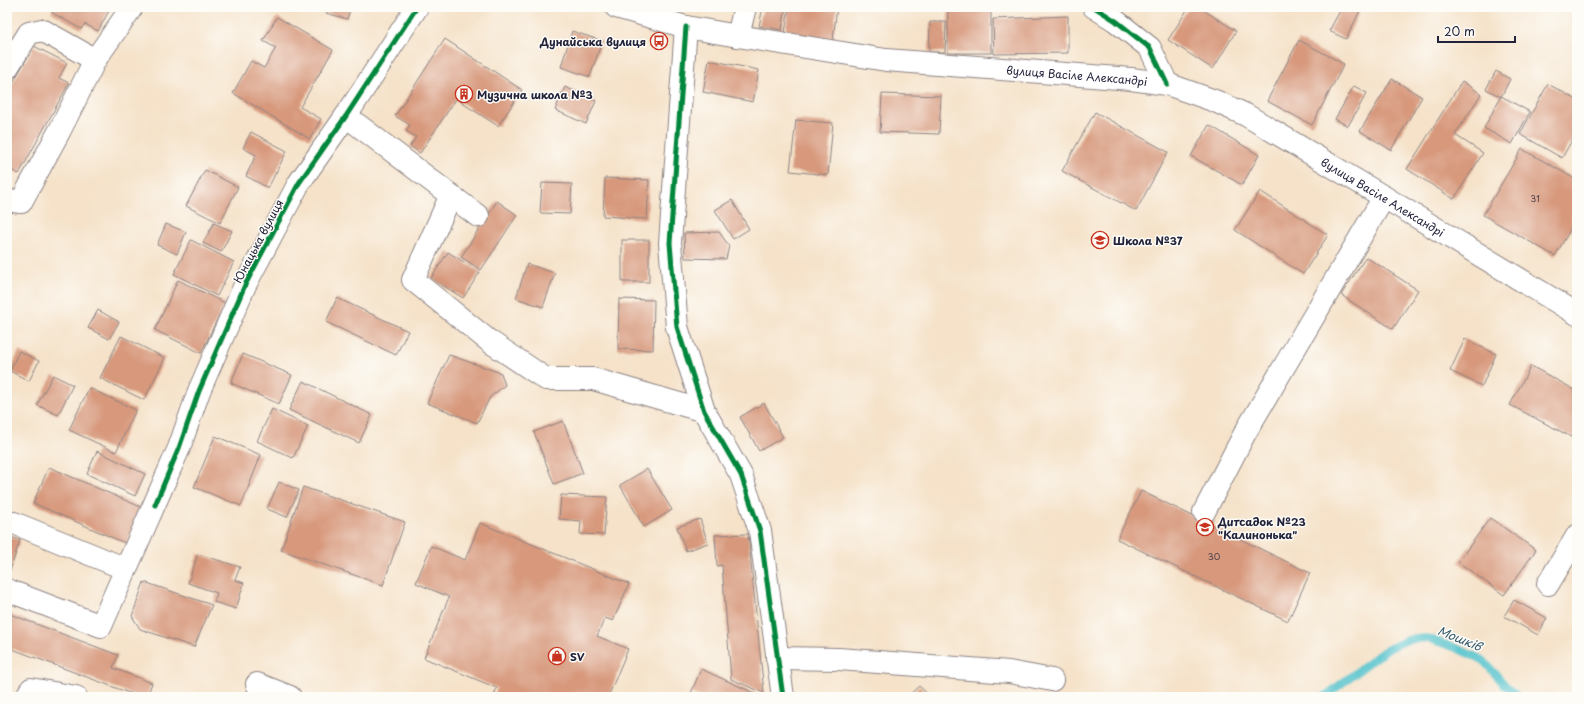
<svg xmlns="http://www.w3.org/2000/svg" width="1584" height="704" font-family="'Playpen Sans',sans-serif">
	<rect width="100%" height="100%" fill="#fdfcf7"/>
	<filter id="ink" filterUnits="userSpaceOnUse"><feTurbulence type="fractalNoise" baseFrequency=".025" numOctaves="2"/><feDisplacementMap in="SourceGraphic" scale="8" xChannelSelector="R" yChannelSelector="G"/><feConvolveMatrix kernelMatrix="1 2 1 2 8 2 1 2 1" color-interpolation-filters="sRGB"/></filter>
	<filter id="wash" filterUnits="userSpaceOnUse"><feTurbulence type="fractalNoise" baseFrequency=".012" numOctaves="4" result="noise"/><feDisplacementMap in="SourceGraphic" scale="16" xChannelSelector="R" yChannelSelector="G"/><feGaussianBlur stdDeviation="0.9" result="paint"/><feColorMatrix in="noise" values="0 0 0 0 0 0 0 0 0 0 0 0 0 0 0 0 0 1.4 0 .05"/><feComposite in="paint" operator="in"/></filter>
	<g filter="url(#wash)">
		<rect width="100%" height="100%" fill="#f5e2c9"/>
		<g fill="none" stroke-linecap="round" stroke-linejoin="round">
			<polyline stroke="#55c2cc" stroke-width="8" points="1324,697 1384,651 1407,640 1427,638 1456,648 1483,660 1504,684 1518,697"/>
		</g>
		<g id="blocks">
			<g fill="#d7987b">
				<polygon points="54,7 111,7 98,31 85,24 81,29 51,12"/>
				<polygon points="328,7 351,7 347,19 326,13"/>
				<polygon points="763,7 786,7 782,30 759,26"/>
				<polygon points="789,7 837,7 833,40 785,33"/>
				<polygon points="1189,7 1199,7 1236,31 1213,69 1168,40"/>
				<polygon points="1342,7 1362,7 1346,39 1329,31"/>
				<rect x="948" y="11" width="43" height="42"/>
				<polygon points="1068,16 1068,53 994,54 993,19"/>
				<polygon points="277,17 333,50 300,107 321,119 310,139 233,93 251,61 264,68 276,48 263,41"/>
				<polygon points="930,22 946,22 945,52 929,52"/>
				<polygon points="572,31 602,41 590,77 561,67"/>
				<polygon points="445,39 522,90 498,126 456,99 420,153 410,146 416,137 406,131 410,125 395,116"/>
				<polygon points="1299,40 1344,64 1312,125 1267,101"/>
				<polygon points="34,46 67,63 59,78 69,83 19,174 7,168 7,93"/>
				<polygon points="709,60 759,70 753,102 703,92"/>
				<polygon points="1496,71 1510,79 1501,97 1486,89"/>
				<polygon points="1392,79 1422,97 1391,150 1360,131"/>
				<polygon points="1462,81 1481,94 1455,135 1483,153 1454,199 1407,169"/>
				<polygon points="1548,84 1577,100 1577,131 1562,158 1520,134"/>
				<polygon points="1354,86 1367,93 1348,126 1335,119"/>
				<polygon points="565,87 596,101 586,124 555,110"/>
				<polygon points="882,94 941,96 939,134 880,132"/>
				<polygon points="1501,96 1530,112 1512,144 1484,128"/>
				<polygon points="1095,112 1168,152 1136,211 1062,171"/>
				<polygon points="796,120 833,123 828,175 790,171"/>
				<polygon points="1209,125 1259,155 1242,185 1191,156"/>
				<polygon points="251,132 287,151 268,188 246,176 256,155 243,148"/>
				<polygon points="1522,149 1577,180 1577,218 1555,256 1483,215"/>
				<polygon points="205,170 238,187 220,223 186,206"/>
				<polygon points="605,178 649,180 647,219 603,216"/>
				<polygon points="542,183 572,184 570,214 540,213"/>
				<polygon points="1260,191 1328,235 1303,274 1235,230"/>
				<polygon points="732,200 749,229 733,239 715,210"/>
				<polygon points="497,201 517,215 481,270 461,257"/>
				<polygon points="214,223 232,231 221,252 203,243"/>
				<polygon points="166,224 186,232 177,254 157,245"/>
				<polygon points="719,232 729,246 726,259 685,258 684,233"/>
				<polygon points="191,240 234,262 217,296 174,274"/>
				<rect x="622" y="240" width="27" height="42"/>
				<polygon points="448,252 480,272 463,298 431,278"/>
				<polygon points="1366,257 1418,290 1393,329 1341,295"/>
				<polygon points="527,264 555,273 543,307 516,298"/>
				<polygon points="178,280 225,303 201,353 155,330"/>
				<polygon points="337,298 408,331 396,355 326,322"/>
				<polygon points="619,299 654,300 653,350 618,349"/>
				<polygon points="98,310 119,322 109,339 88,328"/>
				<polygon points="121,336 165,358 144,400 100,378"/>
				<polygon points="1465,339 1496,354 1482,386 1450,371"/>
				<polygon points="19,351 39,361 29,381 10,371"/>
				<polygon points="243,354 292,375 279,404 231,383"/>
				<polygon points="449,355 501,373 505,385 490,397 477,423 427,403"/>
				<polygon points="1531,366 1577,391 1577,440 1510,405"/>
				<polygon points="53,375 73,385 58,415 37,405"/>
				<polygon points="303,381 372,415 359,443 289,410"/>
				<polygon points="89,388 136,410 116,452 69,430"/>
				<polygon points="764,403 783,437 759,451 740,417"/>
				<polygon points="272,409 308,426 293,458 257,441"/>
				<polygon points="563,421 583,473 554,484 534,432"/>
				<polygon points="215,436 261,455 241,506 194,487"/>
				<polygon points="97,451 145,474 135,496 87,474"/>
				<polygon points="49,467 143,508 127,544 33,503"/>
				<polygon points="647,469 672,510 644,527 620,485"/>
				<polygon points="279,482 299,490 287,517 267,509"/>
				<polygon points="303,487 405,522 383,585 281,550"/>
				<polygon points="1141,491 1310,573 1288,621 1117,539"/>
				<polygon points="561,495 607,497 604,535 580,534 581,521 559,519"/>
				<polygon points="1490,518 1536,550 1504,595 1458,562"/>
				<polygon points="700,519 708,543 686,551 677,527"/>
				<polygon points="480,523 629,584 613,621 605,618 597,636 628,649 608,697 525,697 519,695 518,697 493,697 497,688 424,658 449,597 416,583 431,546 465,560"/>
				<polygon points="748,534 764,693 731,679 722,565 717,566 715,535"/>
				<polygon points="7,536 20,540 7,580"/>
				<polygon points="198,554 240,567 235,580 244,583 236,609 214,602 217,593 188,583"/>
				<polygon points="144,582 212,605 194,647 140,629 132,616"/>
				<polygon points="1514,600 1547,618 1538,635 1504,616"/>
				<polygon points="7,613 118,655 113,668 152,683 147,697 140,697 7,647"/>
				<polygon points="701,669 763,697 700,697 691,693"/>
				<polygon points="919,686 931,697 907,697"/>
				<polygon points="209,692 220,697 207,697"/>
			</g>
		</g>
	</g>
	<g filter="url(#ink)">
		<use href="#blocks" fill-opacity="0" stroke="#8c8282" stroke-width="1"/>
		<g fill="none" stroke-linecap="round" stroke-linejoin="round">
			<defs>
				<g id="minor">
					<polyline points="1094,7 1116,21 1150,48 1167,84"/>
					<polyline points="686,27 670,243 677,327 704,411 741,475 760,531 783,697"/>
					<polyline points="738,36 745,7"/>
					<polyline points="7,68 29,33 42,30 95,60 132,7"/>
					<polyline points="346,116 478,216"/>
					<polyline points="451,195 413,280 489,341 546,379 593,379 704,411"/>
					<polyline points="7,200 21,202 60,130 95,60"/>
					<polyline points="1204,512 1245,433 1384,197"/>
					<polyline points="14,523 126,569"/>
					<polyline points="1548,584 1577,536"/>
					<polyline points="7,590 101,626 179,448 199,391 245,285 299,183 346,116 417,7"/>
					<polyline points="777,658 839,659 1009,672 1052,680"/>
					<polyline points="257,684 290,697"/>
					<polyline points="27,697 31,689 76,697"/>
				</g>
				<g id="major">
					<path id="s1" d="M 616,7 L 686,27 L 738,36 L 886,60 L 1131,79 L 1167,84 L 1215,101 L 1246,115 L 1384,197 L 1577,314"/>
				</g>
			</defs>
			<use href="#minor" stroke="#8c8282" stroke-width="24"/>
			<use href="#major" stroke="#8c8282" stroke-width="24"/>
			<use href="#minor" stroke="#fff" stroke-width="22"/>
			<use href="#major" stroke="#fff" stroke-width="22"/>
			<defs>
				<g id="cycleway">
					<polyline points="1094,7 1116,21 1150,48 1167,84"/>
					<polyline points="686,27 670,243 677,327 704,411 741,475 760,531 783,697"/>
					<polyline points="155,505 179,448 199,391 245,285 299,183 346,116 417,7"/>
				</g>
			</defs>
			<use href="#cycleway" stroke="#fdfcf7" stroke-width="8"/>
			<use href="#cycleway" stroke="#00873e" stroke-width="5"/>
		</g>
	</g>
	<defs>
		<symbol id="bus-ring" viewBox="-11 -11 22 22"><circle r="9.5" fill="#fdfcf7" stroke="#c8321e" stroke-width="1.5"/><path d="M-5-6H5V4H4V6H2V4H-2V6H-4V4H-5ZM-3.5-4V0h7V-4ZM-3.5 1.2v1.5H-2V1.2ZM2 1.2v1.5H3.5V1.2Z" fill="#c8321e"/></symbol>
		<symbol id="building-ring" viewBox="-11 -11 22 22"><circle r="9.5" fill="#fdfcf7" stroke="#c8321e" stroke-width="1.5"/><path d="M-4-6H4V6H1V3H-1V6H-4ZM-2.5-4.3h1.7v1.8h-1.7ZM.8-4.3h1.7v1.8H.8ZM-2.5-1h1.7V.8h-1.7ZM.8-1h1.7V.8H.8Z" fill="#c8321e"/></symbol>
		<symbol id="school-ring" viewBox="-11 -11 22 22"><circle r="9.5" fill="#fdfcf7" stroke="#c8321e" stroke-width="1.5"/><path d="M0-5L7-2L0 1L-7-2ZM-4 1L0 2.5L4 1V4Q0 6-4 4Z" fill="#c8321e"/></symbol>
		<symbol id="shop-ring" viewBox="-11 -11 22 22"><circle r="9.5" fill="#fdfcf7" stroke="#c8321e" stroke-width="1.5"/><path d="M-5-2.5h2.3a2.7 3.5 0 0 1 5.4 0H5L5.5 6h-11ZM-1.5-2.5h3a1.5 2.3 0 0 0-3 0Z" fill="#c8321e"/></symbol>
	</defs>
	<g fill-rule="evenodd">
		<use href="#bus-ring" x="649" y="31" width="20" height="20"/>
		<use href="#building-ring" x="454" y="84" width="20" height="20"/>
		<use href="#school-ring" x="1090" y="230" width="20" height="20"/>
		<use href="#school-ring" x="1195" y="517" width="20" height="20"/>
		<use href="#shop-ring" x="547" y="646" width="20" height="20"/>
	</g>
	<g text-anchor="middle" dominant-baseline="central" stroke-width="3" stroke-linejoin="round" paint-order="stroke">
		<g font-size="9" fill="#4f404b">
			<text x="1535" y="198">31</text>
			<text x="1214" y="556">30</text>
		</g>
		<g font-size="11" font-weight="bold" fill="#22223b" stroke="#fdfcf7" text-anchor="start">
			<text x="646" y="41" text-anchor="end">Дунайська вулиця</text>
			<text x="477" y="94">Музична школа №3</text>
			<text x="1113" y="240">Школа №37</text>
			<text x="1218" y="521">Дитсадок №23<tspan x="1218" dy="13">"Калинонька"</tspan></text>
			<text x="570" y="656">SV</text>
		</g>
		<g font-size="11" fill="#22223b" stroke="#fdfcf7">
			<text stroke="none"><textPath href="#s1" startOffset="467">вулиця Васіле Александрі</textPath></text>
			<text stroke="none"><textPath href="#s1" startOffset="802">вулиця Васіле Александрі</textPath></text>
			<text transform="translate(258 241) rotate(-62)">Юнацька вулиця</text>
		</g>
		<g font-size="12" font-style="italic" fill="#345a6e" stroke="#fdfcf7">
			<text transform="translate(1460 638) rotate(22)">Мошків</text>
		</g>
	</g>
	<rect width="1584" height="704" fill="none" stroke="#fdfcf7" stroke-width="24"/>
	<path d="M1438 36v6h77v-6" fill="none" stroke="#22223b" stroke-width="2"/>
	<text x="1444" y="36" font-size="12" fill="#22223b" stroke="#fdfcf7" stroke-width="3" paint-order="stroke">20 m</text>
</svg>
